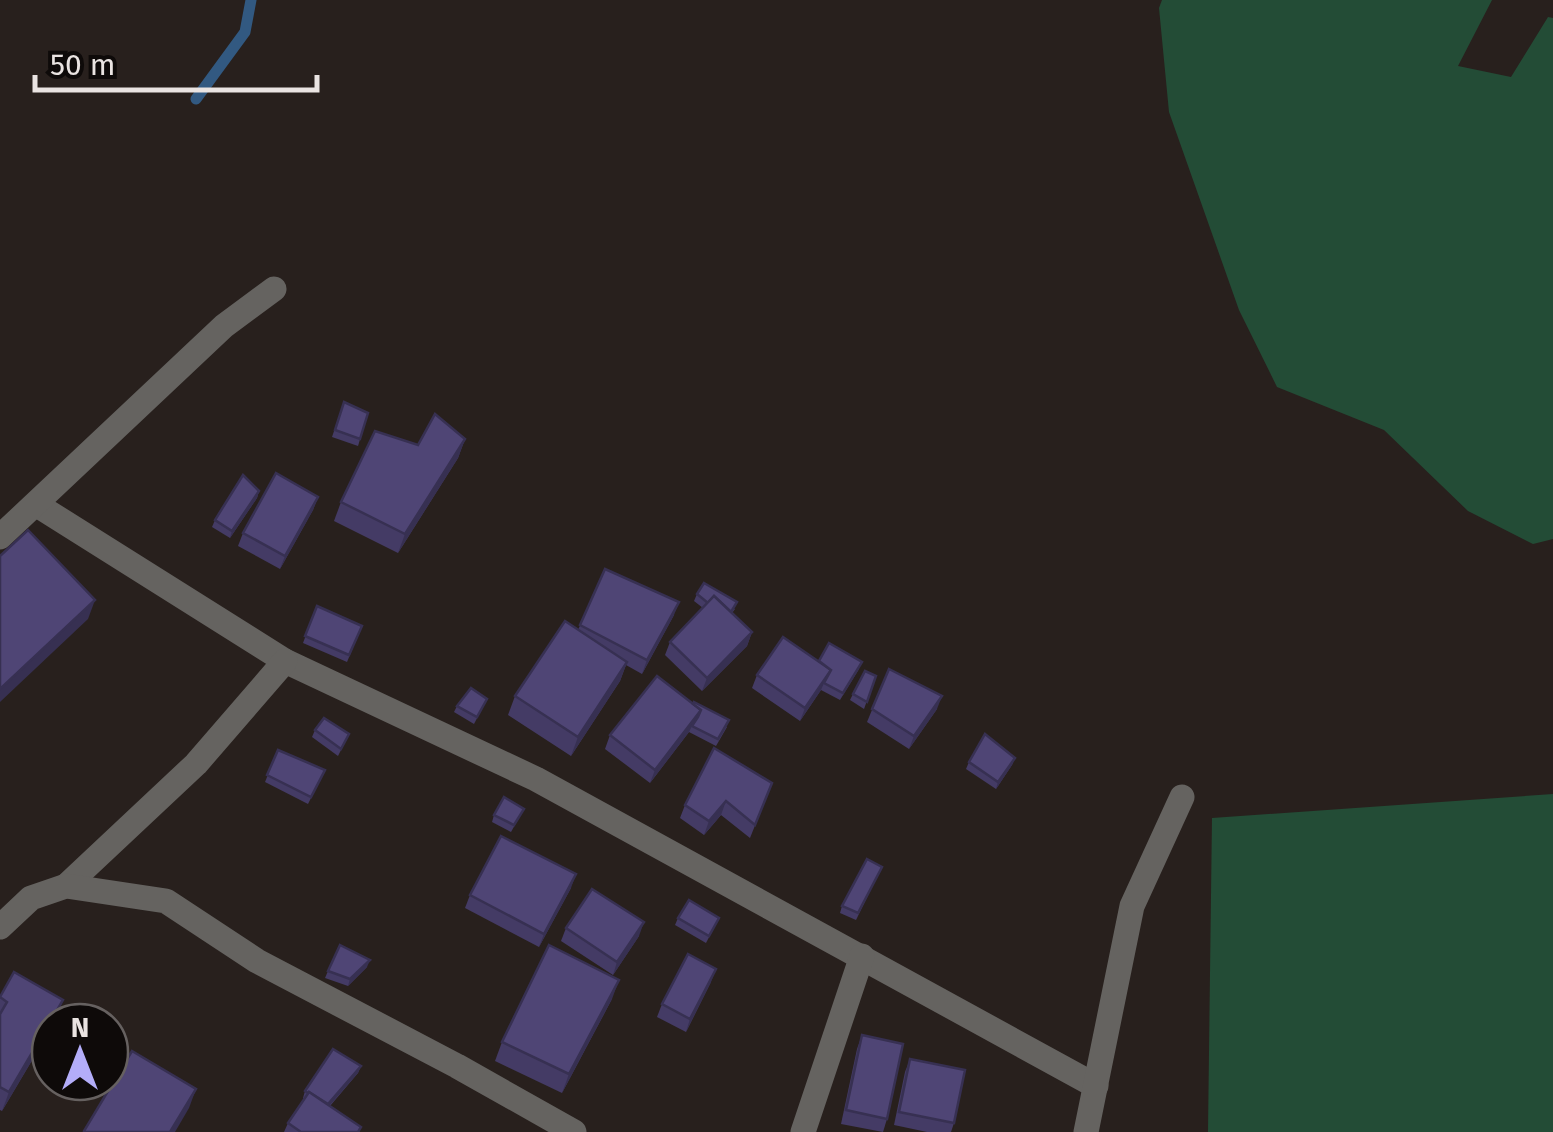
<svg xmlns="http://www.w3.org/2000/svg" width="1553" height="1132" font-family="'Fira Sans',sans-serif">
	<rect width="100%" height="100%" fill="#28201d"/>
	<g fill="#234c36">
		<polygon points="1162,0 1492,0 1458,66 1511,77 1548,17 1553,18 1553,539 1533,544 1468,511 1384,430 1277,387 1239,310 1169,112 1159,8"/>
		<polygon points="1553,794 1553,1132 1208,1132 1212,818"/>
	</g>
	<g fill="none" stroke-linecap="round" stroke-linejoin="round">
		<polyline stroke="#325981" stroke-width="11" points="196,99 245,32 251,0"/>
		<g stroke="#656360" stroke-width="25">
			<polyline points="37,505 285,661 536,779 1096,1086"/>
			<polyline points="0,537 224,326 274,289"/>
			<polyline points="66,886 196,764 285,661"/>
			<polyline points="0,927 31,898 66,886 166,901 257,961 457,1066 574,1132"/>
			<polyline points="803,1132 862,956"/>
			<polyline points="1086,1132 1132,906 1182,797"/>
		</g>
	</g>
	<g fill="#443b65">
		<polygon points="344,402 368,413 358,446 332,437"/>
		<polygon points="465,439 458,458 398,553 334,521 341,502 418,445"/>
		<polygon points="259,491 257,498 230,538 212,527 215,520"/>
		<polygon points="318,497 313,510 280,569 238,546 243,533"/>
		<polygon points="605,569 674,615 642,674 626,665 620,681 571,756 508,715 515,696 578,630"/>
		<polygon points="697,594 735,609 732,613 752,632 747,646 702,691 665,655 670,642 703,608 694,601"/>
		<polygon points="317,606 362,626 347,662 303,643"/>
		<polygon points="819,661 859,669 840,700 821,690 800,721 752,688 757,675"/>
		<polygon points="889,669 937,709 909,749 867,722"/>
		<polygon points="876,676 864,709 850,700 853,694"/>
		<polygon points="487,699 474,724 454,712 457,706"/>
		<polygon points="693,704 727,727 716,746 689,732 650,783 605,749 610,735"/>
		<polygon points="315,730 349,734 338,756 312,737"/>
		<polygon points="278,750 325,770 308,804 265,782"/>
		<polygon points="1015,758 1012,765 996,789 966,769 969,762"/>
		<polygon points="772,783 750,838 721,815 704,835 680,818 685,805"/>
		<polygon points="524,809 511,832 492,822 494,815"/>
		<polygon points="882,867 856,920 840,913 842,906"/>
		<polygon points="571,888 539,947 465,908 470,895"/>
		<polygon points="678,918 719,918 706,943 675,925"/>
		<polygon points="566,928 639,936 613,975 561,941"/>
		<polygon points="367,967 348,986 325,978 328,971"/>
		<polygon points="711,982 686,1032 657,1017 662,1004"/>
		<polygon points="0,997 63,1000 56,1019 50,1022 50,1030 2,1111 0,1110"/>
		<polygon points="612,999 562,1093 495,1061 502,1042"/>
		<polygon points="862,1035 887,1119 883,1132 841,1124 857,1049"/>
		<polygon points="910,1059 954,1123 951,1132 927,1132 894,1125 905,1072"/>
		<polygon points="361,1066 358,1073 330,1106 360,1132 284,1132 288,1123 304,1099 303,1098 305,1091"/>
	</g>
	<g fill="#373052">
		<polygon points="465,439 458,458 398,553 405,534"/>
		<polygon points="259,491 257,498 230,538 232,531"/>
		<polygon points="318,497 313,510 280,569 285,556"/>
		<polygon points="95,600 88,619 0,702 0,689"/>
		<polygon points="679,602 674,615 642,674 647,660"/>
		<polygon points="752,632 747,646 702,691 707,678"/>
		<polygon points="627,662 620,681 571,756 578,737"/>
		<polygon points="831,670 826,684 824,683 821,690 800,721 805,708"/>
		<polygon points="942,696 937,709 909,749 914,736"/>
		<polygon points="701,710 694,727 692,726 689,732 650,783 655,770"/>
		<polygon points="1015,758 1012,765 996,789 998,782"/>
		<polygon points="726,801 721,815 704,835 709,821"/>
		<polygon points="576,874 571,888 539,947 544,934"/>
		<polygon points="644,922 639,936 613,975 617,962"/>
		<polygon points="370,960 367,967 348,986 350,979"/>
		<polygon points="716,969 711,982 686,1032 690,1019"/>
		<polygon points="619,980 612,999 562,1093 569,1074"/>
		<polygon points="63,1000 54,1022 50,1022"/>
		<polygon points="50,1022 50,1030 2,1111 9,1092"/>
		<polygon points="361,1066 358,1073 323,1113 326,1106"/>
		<polygon points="196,1089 189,1108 175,1132 170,1132"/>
	</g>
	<g fill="#4f4575" stroke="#373052" stroke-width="2.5">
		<polygon points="344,402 368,413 360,439 335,430"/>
		<polygon points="435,414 465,439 405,534 341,502 375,431 418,445"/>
		<polygon points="276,473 318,497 285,556 243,533"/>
		<polygon points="243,475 259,491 232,531 215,520"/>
		<polygon points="28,530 95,600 0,689 0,556"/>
		<polygon points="605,569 679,602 647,660 580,625"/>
		<polygon points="704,583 737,602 731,612 714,596 708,603 697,594"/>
		<polygon points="714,596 752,632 707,678 670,642"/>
		<polygon points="317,606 362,626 349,655 305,636"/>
		<polygon points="565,621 627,662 578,737 515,696"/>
		<polygon points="783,637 831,670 805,708 757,675"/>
		<polygon points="829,643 862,662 843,693 824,683 831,670 819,661"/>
		<polygon points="889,669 942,696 914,736 872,709"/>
		<polygon points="865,671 876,676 867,702 853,694"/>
		<polygon points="657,676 701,710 655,770 610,735"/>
		<polygon points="471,688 487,699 477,717 457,706"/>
		<polygon points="694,702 729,720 718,739 692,726 698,717 701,710 693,704"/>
		<polygon points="324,718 349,734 341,749 315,730"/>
		<polygon points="985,734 1015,758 998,782 969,762"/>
		<polygon points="714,748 772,783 755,825 726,801 709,821 685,805"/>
		<polygon points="278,750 325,770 311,797 267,775"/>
		<polygon points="504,797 524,809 514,825 494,815"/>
		<polygon points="501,836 576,874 544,934 470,895"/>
		<polygon points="867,859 882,867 858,913 842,906"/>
		<polygon points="592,889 644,922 617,962 566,928"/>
		<polygon points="689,900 719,918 709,936 678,918"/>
		<polygon points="340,945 370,960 350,979 328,971"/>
		<polygon points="549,945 619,980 569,1074 502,1042"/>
		<polygon points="688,954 716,969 690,1019 662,1004"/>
		<polygon points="14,972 63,1000 9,1092 0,1087 0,1014 7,1002 0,997"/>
		<polygon points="862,1035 903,1044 887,1119 846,1110"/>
		<polygon points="333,1049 361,1066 328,1104 309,1092 308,1093 305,1091"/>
		<polygon points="132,1051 196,1089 170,1132 85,1132 84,1131"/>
		<polygon points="910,1059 965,1070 954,1123 899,1112"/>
		<polygon points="309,1092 361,1127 358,1132 301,1132 288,1123"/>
	</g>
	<g transform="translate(80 1052)"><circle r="48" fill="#0e0a09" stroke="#666160" stroke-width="2.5"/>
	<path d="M0-8L18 38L0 25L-18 38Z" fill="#b3adf9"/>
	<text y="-15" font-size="28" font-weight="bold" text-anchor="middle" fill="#eae4e2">N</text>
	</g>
	<path d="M35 75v15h282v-15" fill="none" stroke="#eae4e2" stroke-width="5"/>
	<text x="50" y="75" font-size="30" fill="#eae4e2" stroke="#0e0a09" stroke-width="8" paint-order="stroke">50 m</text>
</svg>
